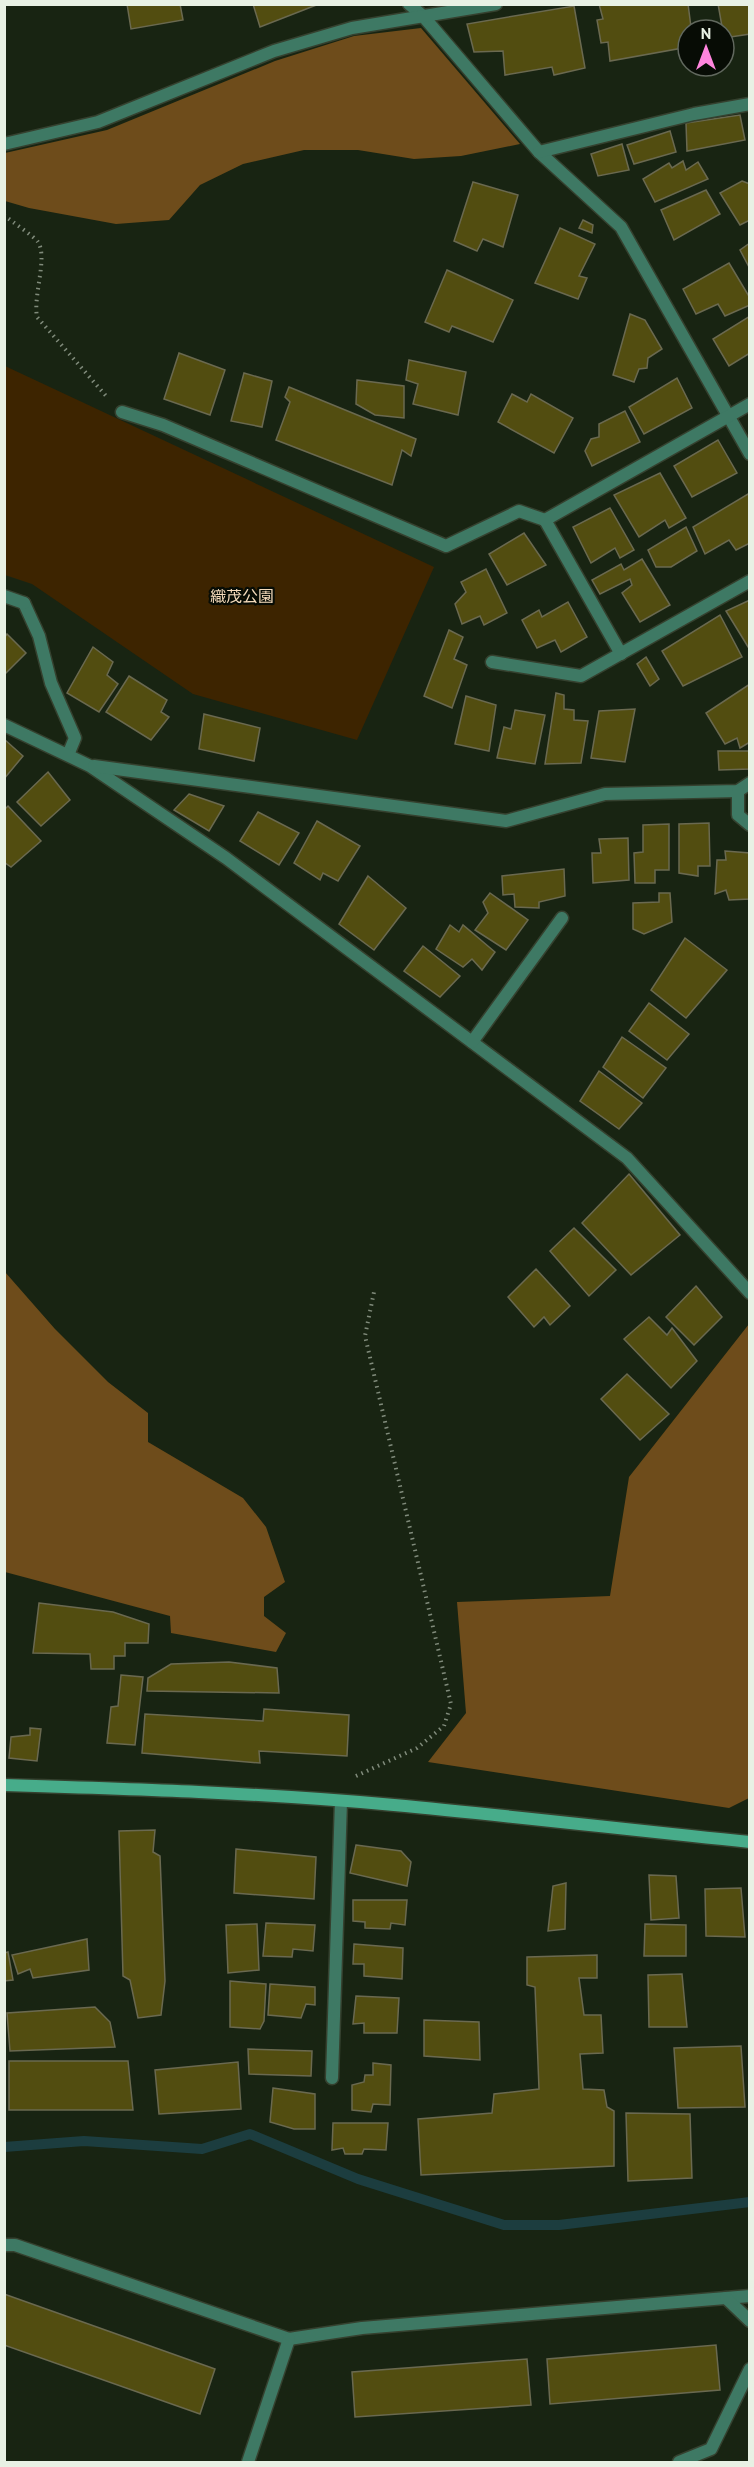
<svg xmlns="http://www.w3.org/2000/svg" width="754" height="2467" font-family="'PT Sans','Noto Sans JP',sans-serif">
	<rect width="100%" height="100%" fill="#182412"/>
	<polygon fill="#3d2400" points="5,366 434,567 357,740 193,694 32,584 5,575"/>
	<g fill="#6e4c1b">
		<polygon points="421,28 520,144 461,156 414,159 358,150 304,150 243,164 200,185 169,220 116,224 29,208 5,201 5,153 107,130 275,61 354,36"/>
		<polygon points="5,1272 55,1329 108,1382 148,1413 148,1442 243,1498 266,1527 285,1582 264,1597 264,1616 286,1633 276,1652 171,1633 170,1616 5,1572"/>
		<polygon points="749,1324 749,1798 729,1808 428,1762 466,1713 457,1602 610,1596 629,1477"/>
	</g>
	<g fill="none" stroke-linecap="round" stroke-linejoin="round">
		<polyline stroke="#1c3d3f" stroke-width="10" points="4,2147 84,2141 202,2149 250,2134 358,2179 504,2225 559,2225 750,2202"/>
	</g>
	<g fill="#524d10" stroke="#6a6950" stroke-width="1.5">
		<polygon points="127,4 180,4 183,20 131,29"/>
		<polygon points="253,4 319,4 260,27"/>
		<polygon points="599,4 688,4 691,27 691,30 688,30 688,47 610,61 608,42 601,43 597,20 603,19"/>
		<polygon points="718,4 750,4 750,34 724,38"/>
		<polygon points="574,6 585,68 554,75 552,67 505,75 503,51 474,52 467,24"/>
		<polygon points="740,115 745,140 687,151 686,123"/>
		<polygon points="670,131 676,152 634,164 627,145"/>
		<polygon points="622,144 629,170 598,176 591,154"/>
		<polygon points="683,161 686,170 698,162 708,179 655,202 643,179 669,163 672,168"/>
		<polygon points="742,181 750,184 750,220 740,225 720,193"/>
		<polygon points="473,182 518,195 503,247 483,239 477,251 454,241"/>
		<polygon points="706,190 720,214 674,240 661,210"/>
		<polygon points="583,220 593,225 592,233 579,228"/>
		<polygon points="560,228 595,244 579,276 587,278 578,299 535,283"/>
		<polygon points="750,243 750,269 740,250"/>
		<polygon points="729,263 750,298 750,305 725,316 718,304 696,314 683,289"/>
		<polygon points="447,270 513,300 493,342 452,326 449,332 425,322"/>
		<polygon points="630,314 645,320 662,349 648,358 647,368 639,369 634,382 613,375"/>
		<polygon points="750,316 750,353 729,366 713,339"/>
		<polygon points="179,353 225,370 210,415 164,399"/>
		<polygon points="409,360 466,372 458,415 413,404 418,384 406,380"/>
		<polygon points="244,373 272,381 262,427 231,421"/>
		<polygon points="677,378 692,408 644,434 629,407"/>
		<polygon points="357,380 404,386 404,418 375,415 356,404"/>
		<polygon points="289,387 416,439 411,456 402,450 392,485 276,440 290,402 285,397"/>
		<polygon points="512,394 527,402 531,394 573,418 554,453 498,422"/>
		<polygon points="625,411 640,442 592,466 585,451 591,439 599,437 599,424"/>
		<polygon points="718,440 737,473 692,497 674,466"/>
		<polygon points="660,473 686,518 669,528 665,520 639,537 614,495"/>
		<polygon points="748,494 750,497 750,543 736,550 729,540 705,554 693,527"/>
		<polygon points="610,508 634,550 620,558 615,548 591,563 573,527"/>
		<polygon points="686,527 697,551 671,567 656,567 648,550"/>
		<polygon points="524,533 546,565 507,585 489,554"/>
		<polygon points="642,559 670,605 640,622 622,593 632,585 630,579 600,594 592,580 621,564 624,570"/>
		<polygon points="486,569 507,613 484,625 480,616 462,624 455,604 466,592 461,582"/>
		<polygon points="750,600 750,650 726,611"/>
		<polygon points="568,602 587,637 561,652 555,640 537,648 522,620 539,610 542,617"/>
		<polygon points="720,615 742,657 683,686 662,651"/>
		<polygon points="449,630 463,637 454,659 467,665 452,708 424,696"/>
		<polygon points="7,634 26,653 4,675 4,638"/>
		<polygon points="93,647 113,662 107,675 118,684 99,712 67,693"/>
		<polygon points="646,657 659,679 650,686 637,664"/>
		<polygon points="129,676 167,700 161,712 169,717 151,740 106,712"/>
		<polygon points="750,684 750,742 740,748 737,738 725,744 706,713"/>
		<polygon points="556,693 564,695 564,709 574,710 574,720 588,721 581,763 545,764"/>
		<polygon points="466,696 496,705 489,751 455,744"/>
		<polygon points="635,709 625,762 591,758 599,711"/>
		<polygon points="515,710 545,715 535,764 497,758 504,727 511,729"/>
		<polygon points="204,714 260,728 254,761 199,749"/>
		<polygon points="4,739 23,756 4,779"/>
		<polygon points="718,751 750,751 750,769 719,770"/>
		<polygon points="48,772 70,800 41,826 17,802"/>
		<polygon points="189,794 224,806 209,831 174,810"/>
		<polygon points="8,806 41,841 11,867 4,862 4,810"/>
		<polygon points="258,812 299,833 279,865 240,841"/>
		<polygon points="317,821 360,846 338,881 323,873 320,880 294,863"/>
		<polygon points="709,823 710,866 698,866 698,876 679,873 679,824"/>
		<polygon points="669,824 669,870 655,870 655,883 635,883 634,853 643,852 643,825"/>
		<polygon points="628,838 629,880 593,883 592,853 601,853 599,839"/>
		<polygon points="725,851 750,853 750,899 729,900 726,890 715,894 717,860 726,860"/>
		<polygon points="564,869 565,896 539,902 539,908 515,907 514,894 503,895 502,876"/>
		<polygon points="368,876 406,908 374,950 339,924"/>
		<polygon points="490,893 528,920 506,950 475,930 488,913 483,902"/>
		<polygon points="659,893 670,893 672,922 644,934 633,929 633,903 659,902"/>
		<polygon points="450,925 459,932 463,925 495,952 482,970 472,959 463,967 436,949"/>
		<polygon points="685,938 727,970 686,1018 651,990"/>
		<polygon points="423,946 460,976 440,997 404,971"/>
		<polygon points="649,1003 689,1034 667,1060 629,1031"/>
		<polygon points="622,1037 666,1068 643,1098 603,1067"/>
		<polygon points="599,1071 642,1103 619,1129 580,1101"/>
		<polygon points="629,1174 680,1235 631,1275 582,1223"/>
		<polygon points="574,1228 616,1270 589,1296 550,1251"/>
		<polygon points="536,1269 570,1306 550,1325 544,1317 534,1327 508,1297"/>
		<polygon points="696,1286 722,1317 694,1345 666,1317"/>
		<polygon points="649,1317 667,1335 672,1328 697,1361 671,1388 624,1339"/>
		<polygon points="627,1374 669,1414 640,1440 601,1399"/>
		<polygon points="39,1603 113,1612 149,1624 148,1643 125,1643 125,1656 114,1656 114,1669 91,1669 90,1654 33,1653"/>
		<polygon points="229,1662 277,1668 279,1693 147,1691 148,1678 171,1664"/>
		<polygon points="121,1675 143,1677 135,1745 107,1743 111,1707 118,1706"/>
		<polygon points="264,1709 349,1715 347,1756 259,1751 260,1763 142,1753 145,1714 263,1721"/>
		<polygon points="30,1728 41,1729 37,1761 9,1758 11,1737 30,1735"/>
		<polygon points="155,1830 153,1852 160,1856 165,1981 161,2015 138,2018 130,1980 123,1976 119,1831"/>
		<polygon points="356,1845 401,1851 411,1862 407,1886 350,1873"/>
		<polygon points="236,1849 316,1857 314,1899 234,1893"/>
		<polygon points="649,1875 676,1876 679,1918 651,1920"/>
		<polygon points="566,1883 565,1929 548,1931 553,1886"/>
		<polygon points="741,1888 745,1937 706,1936 705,1889"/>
		<polygon points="353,1900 407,1900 405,1925 391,1923 390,1929 365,1928 365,1922 353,1921"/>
		<polygon points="266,1923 315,1925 313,1951 293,1949 292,1957 263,1956"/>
		<polygon points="257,1924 259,1970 228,1973 226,1925"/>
		<polygon points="645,1924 686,1925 686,1956 644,1956"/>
		<polygon points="87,1939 89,1970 33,1978 30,1969 18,1974 12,1955"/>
		<polygon points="354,1944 403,1948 402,1979 364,1976 364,1964 353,1964"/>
		<polygon points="8,1952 13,1980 4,1981 4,1953"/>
		<polygon points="597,1955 597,1978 579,1978 584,2015 601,2015 603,2053 580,2054 583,2089 604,2090 607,2107 614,2111 614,2166 421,2175 418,2119 492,2113 494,2094 539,2089 535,1987 527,1985 527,1957"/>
		<polygon points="682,1974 687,2027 649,2027 648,1975"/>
		<polygon points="230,1981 266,1984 264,2021 260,2029 230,2027"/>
		<polygon points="270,1984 315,1987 315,2005 306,2004 301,2018 268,2015"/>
		<polygon points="356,1996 399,1998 397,2033 364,2033 364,2023 353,2024"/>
		<polygon points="95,2007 110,2022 115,2047 10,2051 7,2013"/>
		<polygon points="424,2020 479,2022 480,2060 424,2056"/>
		<polygon points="741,2046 745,2107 678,2108 674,2048"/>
		<polygon points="248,2049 312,2051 311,2076 249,2074"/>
		<polygon points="9,2061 128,2061 133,2110 9,2110"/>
		<polygon points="238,2062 241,2109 159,2114 155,2070"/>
		<polygon points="373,2063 391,2065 390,2105 373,2104 371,2112 352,2110 352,2085 364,2082 365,2075 373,2075"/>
		<polygon points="273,2088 315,2094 315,2129 294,2129 270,2122"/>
		<polygon points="626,2113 690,2114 692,2178 628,2181"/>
		<polygon points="333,2123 388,2123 386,2150 364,2149 362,2154 345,2154 343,2148 332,2150"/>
		<polygon points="4,2294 215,2369 200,2414 4,2345"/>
		<polygon points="716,2345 720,2390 550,2404 547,2359"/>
		<polygon points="527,2359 531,2405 355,2417 352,2372"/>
	</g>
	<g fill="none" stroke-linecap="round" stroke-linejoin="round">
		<defs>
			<g id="lane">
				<polyline points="24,603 39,636 51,683 75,738 68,755"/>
				<polyline points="332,2078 341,1801"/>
			</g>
			<g id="street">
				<polyline points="409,4 423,16 539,152 621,227 750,454"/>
				<polyline points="4,144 98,122 274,51 352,28 496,4"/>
				<polyline points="539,152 694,114 750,104"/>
				<polyline points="122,412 163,425 446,546 519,511 545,520"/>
				<polyline points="4,596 24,603"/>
				<polyline points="621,654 545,520 750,404"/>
				<polyline points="492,662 581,676 750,581"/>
				<polyline points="4,725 90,766 226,858 627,1158 750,1293"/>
				<polyline points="94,766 506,821 605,794 738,791 750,783"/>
				<polyline points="738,791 738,815 750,825"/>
				<polyline points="472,1042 562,918"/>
				<polyline points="4,2245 15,2245 289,2339 362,2328 750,2296"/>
				<polyline points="726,2298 750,2321"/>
				<polyline points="248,2462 289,2339"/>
				<polyline points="679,2462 711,2449 750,2369"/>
			</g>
			<path id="secondary" d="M 4,1785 C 134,1789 264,1793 394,1805 C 512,1816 631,1830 750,1842"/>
		</defs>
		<use href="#lane" stroke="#35412f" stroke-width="15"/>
		<use href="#street" stroke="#35412f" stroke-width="15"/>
		<use href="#secondary" stroke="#35412f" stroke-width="15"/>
		<g stroke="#808b7b" stroke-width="4" stroke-dasharray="1.5 4.5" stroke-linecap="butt">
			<path d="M 4,215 C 12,222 35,237 38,242 C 48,258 33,295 37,317 L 107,397"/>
			<polyline points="356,1776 417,1748 444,1726 451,1704 365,1336 374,1292"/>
		</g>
		<use href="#lane" stroke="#3e7964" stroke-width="12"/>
		<use href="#street" stroke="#3e7964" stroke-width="12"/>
		<use href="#secondary" stroke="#47ac8a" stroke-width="12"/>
	</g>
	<g text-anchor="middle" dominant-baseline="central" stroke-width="4.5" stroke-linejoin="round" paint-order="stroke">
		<g font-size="16" fill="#f5dbbb" stroke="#070c05">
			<text x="242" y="596">織茂公園</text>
		</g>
	</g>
	<rect width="754" height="2467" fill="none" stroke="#e8f1e4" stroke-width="12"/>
	<g transform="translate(706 48)"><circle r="28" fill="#070c05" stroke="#61685e" stroke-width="1.5"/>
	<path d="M0-4.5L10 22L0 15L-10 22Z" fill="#ff85de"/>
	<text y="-9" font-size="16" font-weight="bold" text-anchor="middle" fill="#e8f1e4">N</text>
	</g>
</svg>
